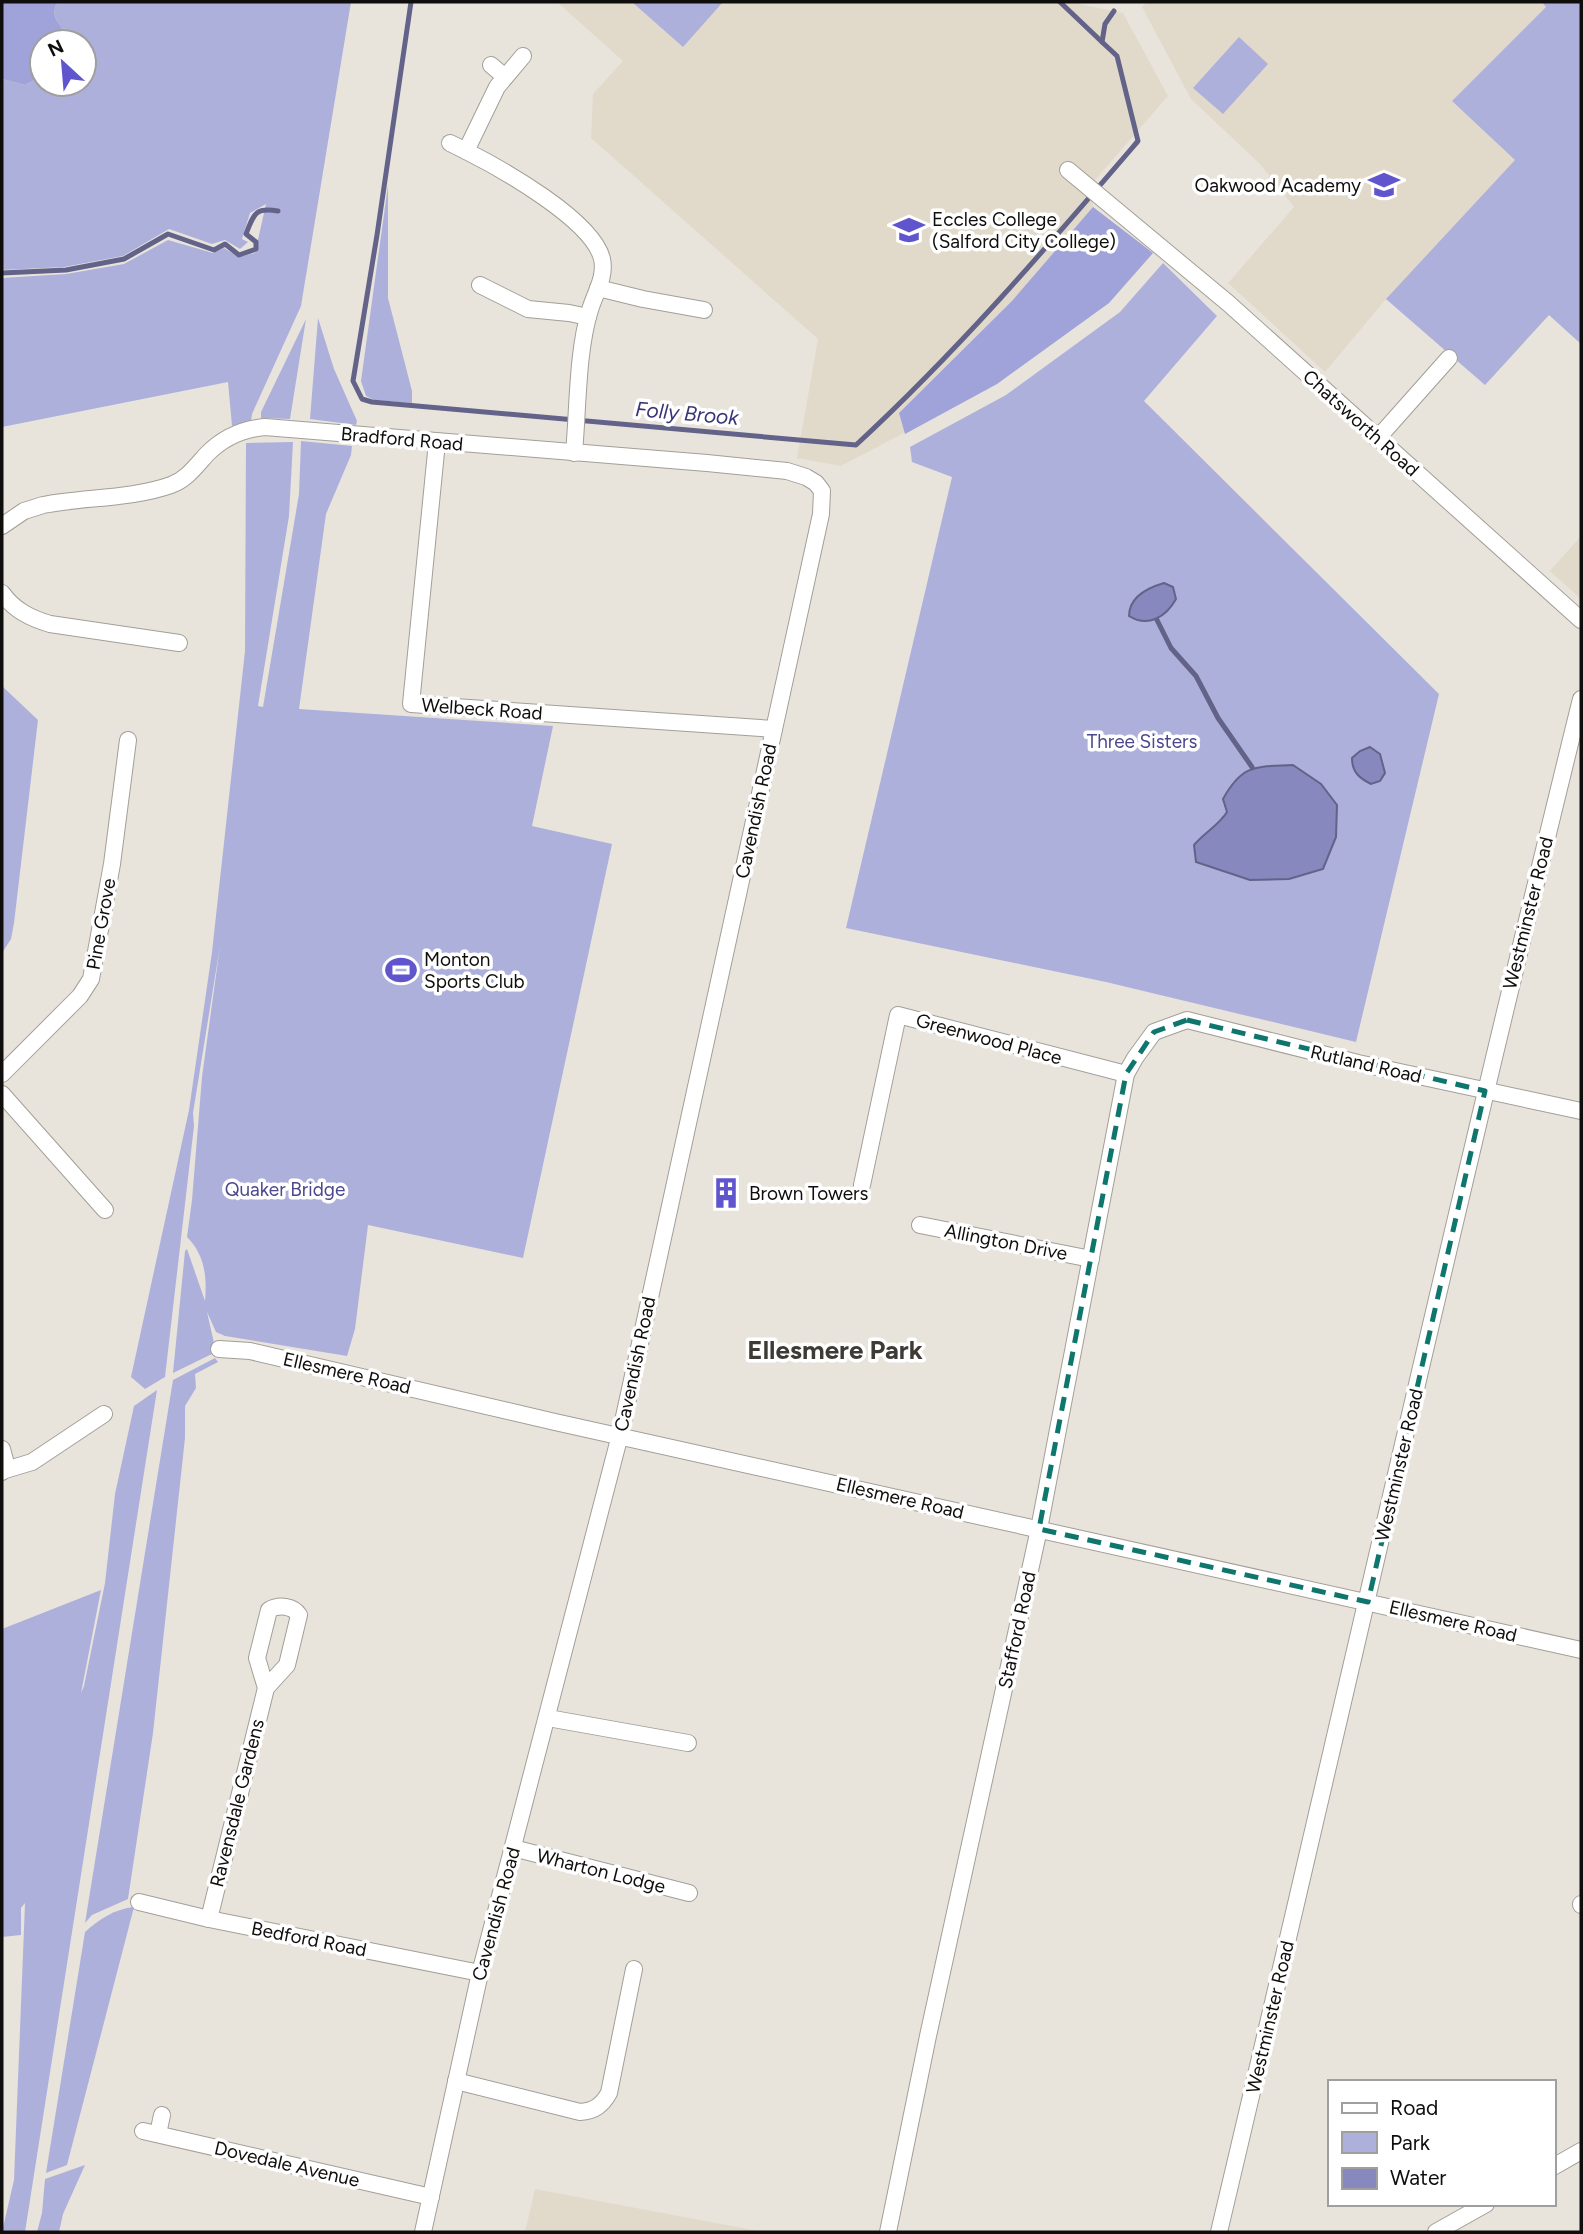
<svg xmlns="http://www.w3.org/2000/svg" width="1583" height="2234" font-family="Figtree,sans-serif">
	<rect width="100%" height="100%" fill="#e8e4dc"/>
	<g fill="#e1dacb">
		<polygon points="557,2 1070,2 1123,13 1168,96 1089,187 1093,207 1153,253 1109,303 997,384 841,466 797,458 818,339 591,138 593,94 623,61"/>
		<polygon points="1147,2 1542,2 1560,20 1581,344 1549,315 1485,385 1386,299 1325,372 1228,283 1294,207 1259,163 1191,99 1142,7"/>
		<polygon points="1581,536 1581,599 1550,571"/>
		<polygon points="535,2189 764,2232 525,2232"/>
	</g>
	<g fill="#aeb0dc">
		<path d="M 57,2 L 351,2 L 301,306 L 252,414 L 251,421 L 232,426 L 228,382 L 2,427 L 2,278 L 66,274 L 124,264 L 168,240 L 213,253 L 224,248 L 239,257 L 255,253 L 266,204 L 250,213 L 242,239 L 248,242 L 240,249 L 225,240 L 212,244 L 169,229 L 123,256 L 64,267 L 2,270 L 2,79 L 25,85 L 42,76 L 42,84 L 84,84 L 84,42 L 67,42 C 66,23 48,23 57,2 Z"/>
		<polygon points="632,2 723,2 683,47"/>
		<polygon points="1542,2 1581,2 1581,344 1549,315 1485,385 1386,299 1515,160 1452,101 1546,7"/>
		<polygon points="1239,37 1268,64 1223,114 1193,88"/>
		<polygon points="388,185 388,298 412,391 412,403 374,400 366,396 361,381"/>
		<polygon points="1163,263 1217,316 1144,401 1439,694 1356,1042 1106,982 846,928 952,477 912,462 910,447 1006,395 1120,312"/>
		<polygon points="318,318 334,369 357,421 356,425 310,419"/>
		<polygon points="306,319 290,419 261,418 261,412"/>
		<path d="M 301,441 L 352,446 L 351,455 L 326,514 L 299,709 L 553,726 L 532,826 L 612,844 L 523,1258 L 368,1225 L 355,1329 L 347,1356 L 225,1336 L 216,1332 L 207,1312 L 216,1352 L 173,1373 L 185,1251 L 187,1249 L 205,1301 C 207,1277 205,1255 187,1237 L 192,1200 L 202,1077 L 220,946 L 193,1113 L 194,1126 L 165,1377 L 145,1389 L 131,1377 L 189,1110 L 212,952 L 245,651 L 246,443 L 293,442 L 289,516 L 258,706 L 263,707 L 299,494 Z"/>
		<polygon points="2,686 38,720 14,923 11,939 2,953"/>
		<polygon points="215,1358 218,1362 195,1374 196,1388 185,1406 185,1438 153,1733 128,1899 92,1915 85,1923 173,1380"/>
		<polygon points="157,1390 25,2232 2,2232 14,2180 25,1903 21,1908 21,1935 2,1937 2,1629 101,1590 81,1693 84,1686 105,1583 115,1494 134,1406"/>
		<path d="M 134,1907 L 67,2165 L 46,2173 L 85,1932 C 99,1919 115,1909 134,1907 Z"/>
		<polygon points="85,2165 63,2214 59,2232 37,2232 42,2213 45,2179"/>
	</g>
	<g fill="#a0a2da">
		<path d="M 2,2 L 57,2 C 48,23 66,23 67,42 L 42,42 L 42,76 L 25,85 L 2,79 Z"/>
		<polygon points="1093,207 1153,253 1109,303 997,384 905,434 899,413 1012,301"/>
	</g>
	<g fill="#8688be" stroke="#636389" stroke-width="2">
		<path d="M 1164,583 L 1173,587 L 1176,599 C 1166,617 1148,628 1129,616 C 1129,597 1147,588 1164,583 Z"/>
		<path d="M 1370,747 L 1380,754 L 1385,773 L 1380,781 L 1371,784 C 1359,778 1352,772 1352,758 L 1360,751 Z"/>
		<path d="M 1293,765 L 1321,784 L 1337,805 L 1336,837 L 1323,869 L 1289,879 L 1250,880 L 1196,862 L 1194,845 C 1204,833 1219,825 1227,812 L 1223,799 C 1243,763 1257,767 1293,765 Z"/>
	</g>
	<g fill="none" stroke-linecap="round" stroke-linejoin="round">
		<g stroke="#636389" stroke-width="5">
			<path d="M 411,2 L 377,235 L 353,381 L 362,399 L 372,402 L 856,445 C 959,350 1047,247 1138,141 L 1117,56 L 1102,42 L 1105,24 L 1114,11"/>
			<polyline points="1060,2 1102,42"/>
			<path d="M 2,273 L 66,270 L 124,259 L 168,234 L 214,250 L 225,244 L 239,255 L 256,249 L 256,242 L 246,234 C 254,214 255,207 278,211"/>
			<polyline points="1157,620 1171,648 1196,676 1218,718 1252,767"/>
		</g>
		<defs>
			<g id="minor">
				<path d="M 523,56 L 497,87 L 466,151 C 500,168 593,220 602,259 C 606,277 595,293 590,310 C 577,351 578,410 574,453"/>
				<polyline points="491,65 505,77"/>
				<polyline points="450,143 466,151"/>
				<polyline points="1068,170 1228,303 1581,620"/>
				<polyline points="480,285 528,309 569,313 588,317"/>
				<polyline points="598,288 643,299 704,310"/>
				<polyline points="1377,439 1449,358"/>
				<polyline points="437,442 411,704 774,729"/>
				<path d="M 2,526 L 24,511 L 43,505 C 83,497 132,499 171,485 C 187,479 196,466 207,454 C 223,438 242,429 265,427 L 707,463 L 787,471 L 806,477 L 816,483 L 822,491 L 821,514 L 620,1435 L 480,1973 L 423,2232"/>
				<path d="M 2,593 C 14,610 30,618 50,624 L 179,643"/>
				<polyline points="2,1074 80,996 91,979 112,864 128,740"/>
				<polyline points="2,1094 105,1210"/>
				<polyline points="862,1185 898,1015 1126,1074"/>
				<polyline points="920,1225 1091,1259"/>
				<polyline points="219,1349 250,1351 555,1422 1581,1650"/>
				<polyline points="2,1449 5,1460 2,1472"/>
				<polyline points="2,1471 32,1462 104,1414"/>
				<polyline points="548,1718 688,1743"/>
				<polyline points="513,1848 689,1893"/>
				<polyline points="139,1902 209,1919 480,1973"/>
				<polyline points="1581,1905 1581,1904"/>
				<path d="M 209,1919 L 266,1688 L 257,1658 L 269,1610 C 279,1604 293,1606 299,1615 L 287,1665 L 266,1688"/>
				<path d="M 456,2081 L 580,2112 C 595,2111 602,2105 609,2093 L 634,1969"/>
				<polyline points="143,2131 431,2197"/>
				<polyline points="158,2134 162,2115"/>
				<polyline points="1553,2167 1581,2151"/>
				<polyline points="888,2232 928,2036 1039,1529 1126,1074 1135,1058 1154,1032 1187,1020 1358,1063 1581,1111"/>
				<path d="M 1219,2232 C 1340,1721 1455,1209 1581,699"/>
				<polyline points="1436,2232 1486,2204"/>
			</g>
		</defs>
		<use href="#minor" stroke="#a39f97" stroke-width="18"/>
		<use href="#minor" stroke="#fff" stroke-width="16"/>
	</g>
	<path fill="none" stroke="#0f766e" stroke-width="5" stroke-dasharray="14 9" stroke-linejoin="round" d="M 1187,1020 L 1485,1091 L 1368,1602 L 1039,1529 L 1126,1074 L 1154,1032 Z"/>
	<defs>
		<symbol id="school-bare" viewBox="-9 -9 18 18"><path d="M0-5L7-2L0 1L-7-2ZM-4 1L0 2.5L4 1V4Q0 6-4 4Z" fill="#6155ce" stroke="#fff" stroke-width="2.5" paint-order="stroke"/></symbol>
		<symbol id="university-bare" viewBox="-9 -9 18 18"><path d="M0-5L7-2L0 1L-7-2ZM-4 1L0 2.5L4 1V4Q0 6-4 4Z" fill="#6155ce" stroke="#fff" stroke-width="2.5" paint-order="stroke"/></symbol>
		<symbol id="stadium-bare" viewBox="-9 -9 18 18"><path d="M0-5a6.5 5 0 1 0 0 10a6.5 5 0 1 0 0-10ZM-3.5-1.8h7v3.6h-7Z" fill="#6155ce" stroke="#fff" stroke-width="2.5" paint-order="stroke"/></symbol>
		<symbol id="building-bare" viewBox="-9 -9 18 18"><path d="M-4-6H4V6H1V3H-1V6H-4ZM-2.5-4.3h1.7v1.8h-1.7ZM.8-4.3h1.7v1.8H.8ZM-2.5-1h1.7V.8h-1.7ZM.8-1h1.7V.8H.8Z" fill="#6155ce" stroke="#fff" stroke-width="2.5" paint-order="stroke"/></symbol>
	</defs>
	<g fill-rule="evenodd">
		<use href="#school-bare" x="1362" y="163" width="44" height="44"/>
		<use href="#university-bare" x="887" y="208" width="44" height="44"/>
		<use href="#stadium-bare" x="379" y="948" width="44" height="44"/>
		<use href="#building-bare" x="704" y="1171" width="44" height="44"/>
	</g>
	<g text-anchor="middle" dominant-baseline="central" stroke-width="7" stroke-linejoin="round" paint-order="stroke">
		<g font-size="19" fill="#100e0c" stroke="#fff" text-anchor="start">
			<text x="1361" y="185" text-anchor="end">Oakwood Academy</text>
			<text x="932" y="219">Eccles College<tspan x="932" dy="22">(Salford City College)</tspan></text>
			<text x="424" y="959">Monton<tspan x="424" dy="22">Sports Club</tspan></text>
			<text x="749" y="1193">Brown Towers</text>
		</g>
		<g font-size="19" fill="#100e0c" stroke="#fff">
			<text transform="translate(1361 423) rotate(42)">Chatsworth Road</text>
			<text transform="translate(402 439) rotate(5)">Bradford Road</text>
			<text transform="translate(482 709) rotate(4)">Welbeck Road</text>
			<text transform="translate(756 811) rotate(-78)">Cavendish Road</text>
			<text transform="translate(1528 913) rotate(-76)">Westminster Road</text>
			<text transform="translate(101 924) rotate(-80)">Pine Grove</text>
			<text transform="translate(989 1039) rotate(15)">Greenwood Place</text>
			<text transform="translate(1366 1064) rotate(13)">Rutland Road</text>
			<text transform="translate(1006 1242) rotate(11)">Allington Drive</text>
			<text transform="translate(635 1364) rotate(-78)">Cavendish Road</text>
			<text transform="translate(347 1373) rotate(13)">Ellesmere Road</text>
			<text transform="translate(1399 1465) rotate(-77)">Westminster Road</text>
			<text transform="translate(900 1498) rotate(13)">Ellesmere Road</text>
			<text transform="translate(1453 1621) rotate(13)">Ellesmere Road</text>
			<text transform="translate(1017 1630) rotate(-78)">Stafford Road</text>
			<text transform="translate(237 1803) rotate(-76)">Ravensdale Gardens</text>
			<text transform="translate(601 1871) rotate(14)">Wharton Lodge</text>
			<text transform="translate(496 1914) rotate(-75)">Cavendish Road</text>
			<text transform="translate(309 1939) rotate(11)">Bedford Road</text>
			<text transform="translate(1270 2017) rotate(-77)">Westminster Road</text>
			<text transform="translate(287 2164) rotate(13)">Dovedale Avenue</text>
		</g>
		<g font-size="19" fill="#4b488d" stroke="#fff">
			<text x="1142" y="741">Three Sisters</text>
			<text x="285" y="1189">Quaker Bridge</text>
		</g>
		<g font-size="21" font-style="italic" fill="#393477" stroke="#fff">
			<text transform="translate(687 413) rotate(5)">Folly Brook</text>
		</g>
		<g font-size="26" font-weight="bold" fill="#3e3b34" stroke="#fff">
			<text x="835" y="1350">Ellesmere Park</text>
		</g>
	</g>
	<rect width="1583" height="2234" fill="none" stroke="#100e0c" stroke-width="7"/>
	<rect x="1328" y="2080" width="228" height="126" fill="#ffffff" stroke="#9f9f9e" stroke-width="2"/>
	<rect x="1342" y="2103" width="35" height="10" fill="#ffffff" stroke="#9f9f9e" stroke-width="2"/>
	<text x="1390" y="2115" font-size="21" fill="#100e0c">Road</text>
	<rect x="1342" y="2132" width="35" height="21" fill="#aeb0dc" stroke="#9f9f9e" stroke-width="2"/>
	<text x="1390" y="2150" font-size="21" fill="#100e0c">Park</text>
	<rect x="1342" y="2168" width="35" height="21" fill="#8688be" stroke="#9f9f9e" stroke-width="2"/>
	<text x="1390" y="2185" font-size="21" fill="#100e0c">Water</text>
	<g transform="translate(63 63) rotate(334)"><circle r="33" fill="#ffffff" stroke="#9f9f9e" stroke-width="2"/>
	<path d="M0-5L12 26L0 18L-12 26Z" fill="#6155ce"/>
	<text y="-10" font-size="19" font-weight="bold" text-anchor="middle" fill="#100e0c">N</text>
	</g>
</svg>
